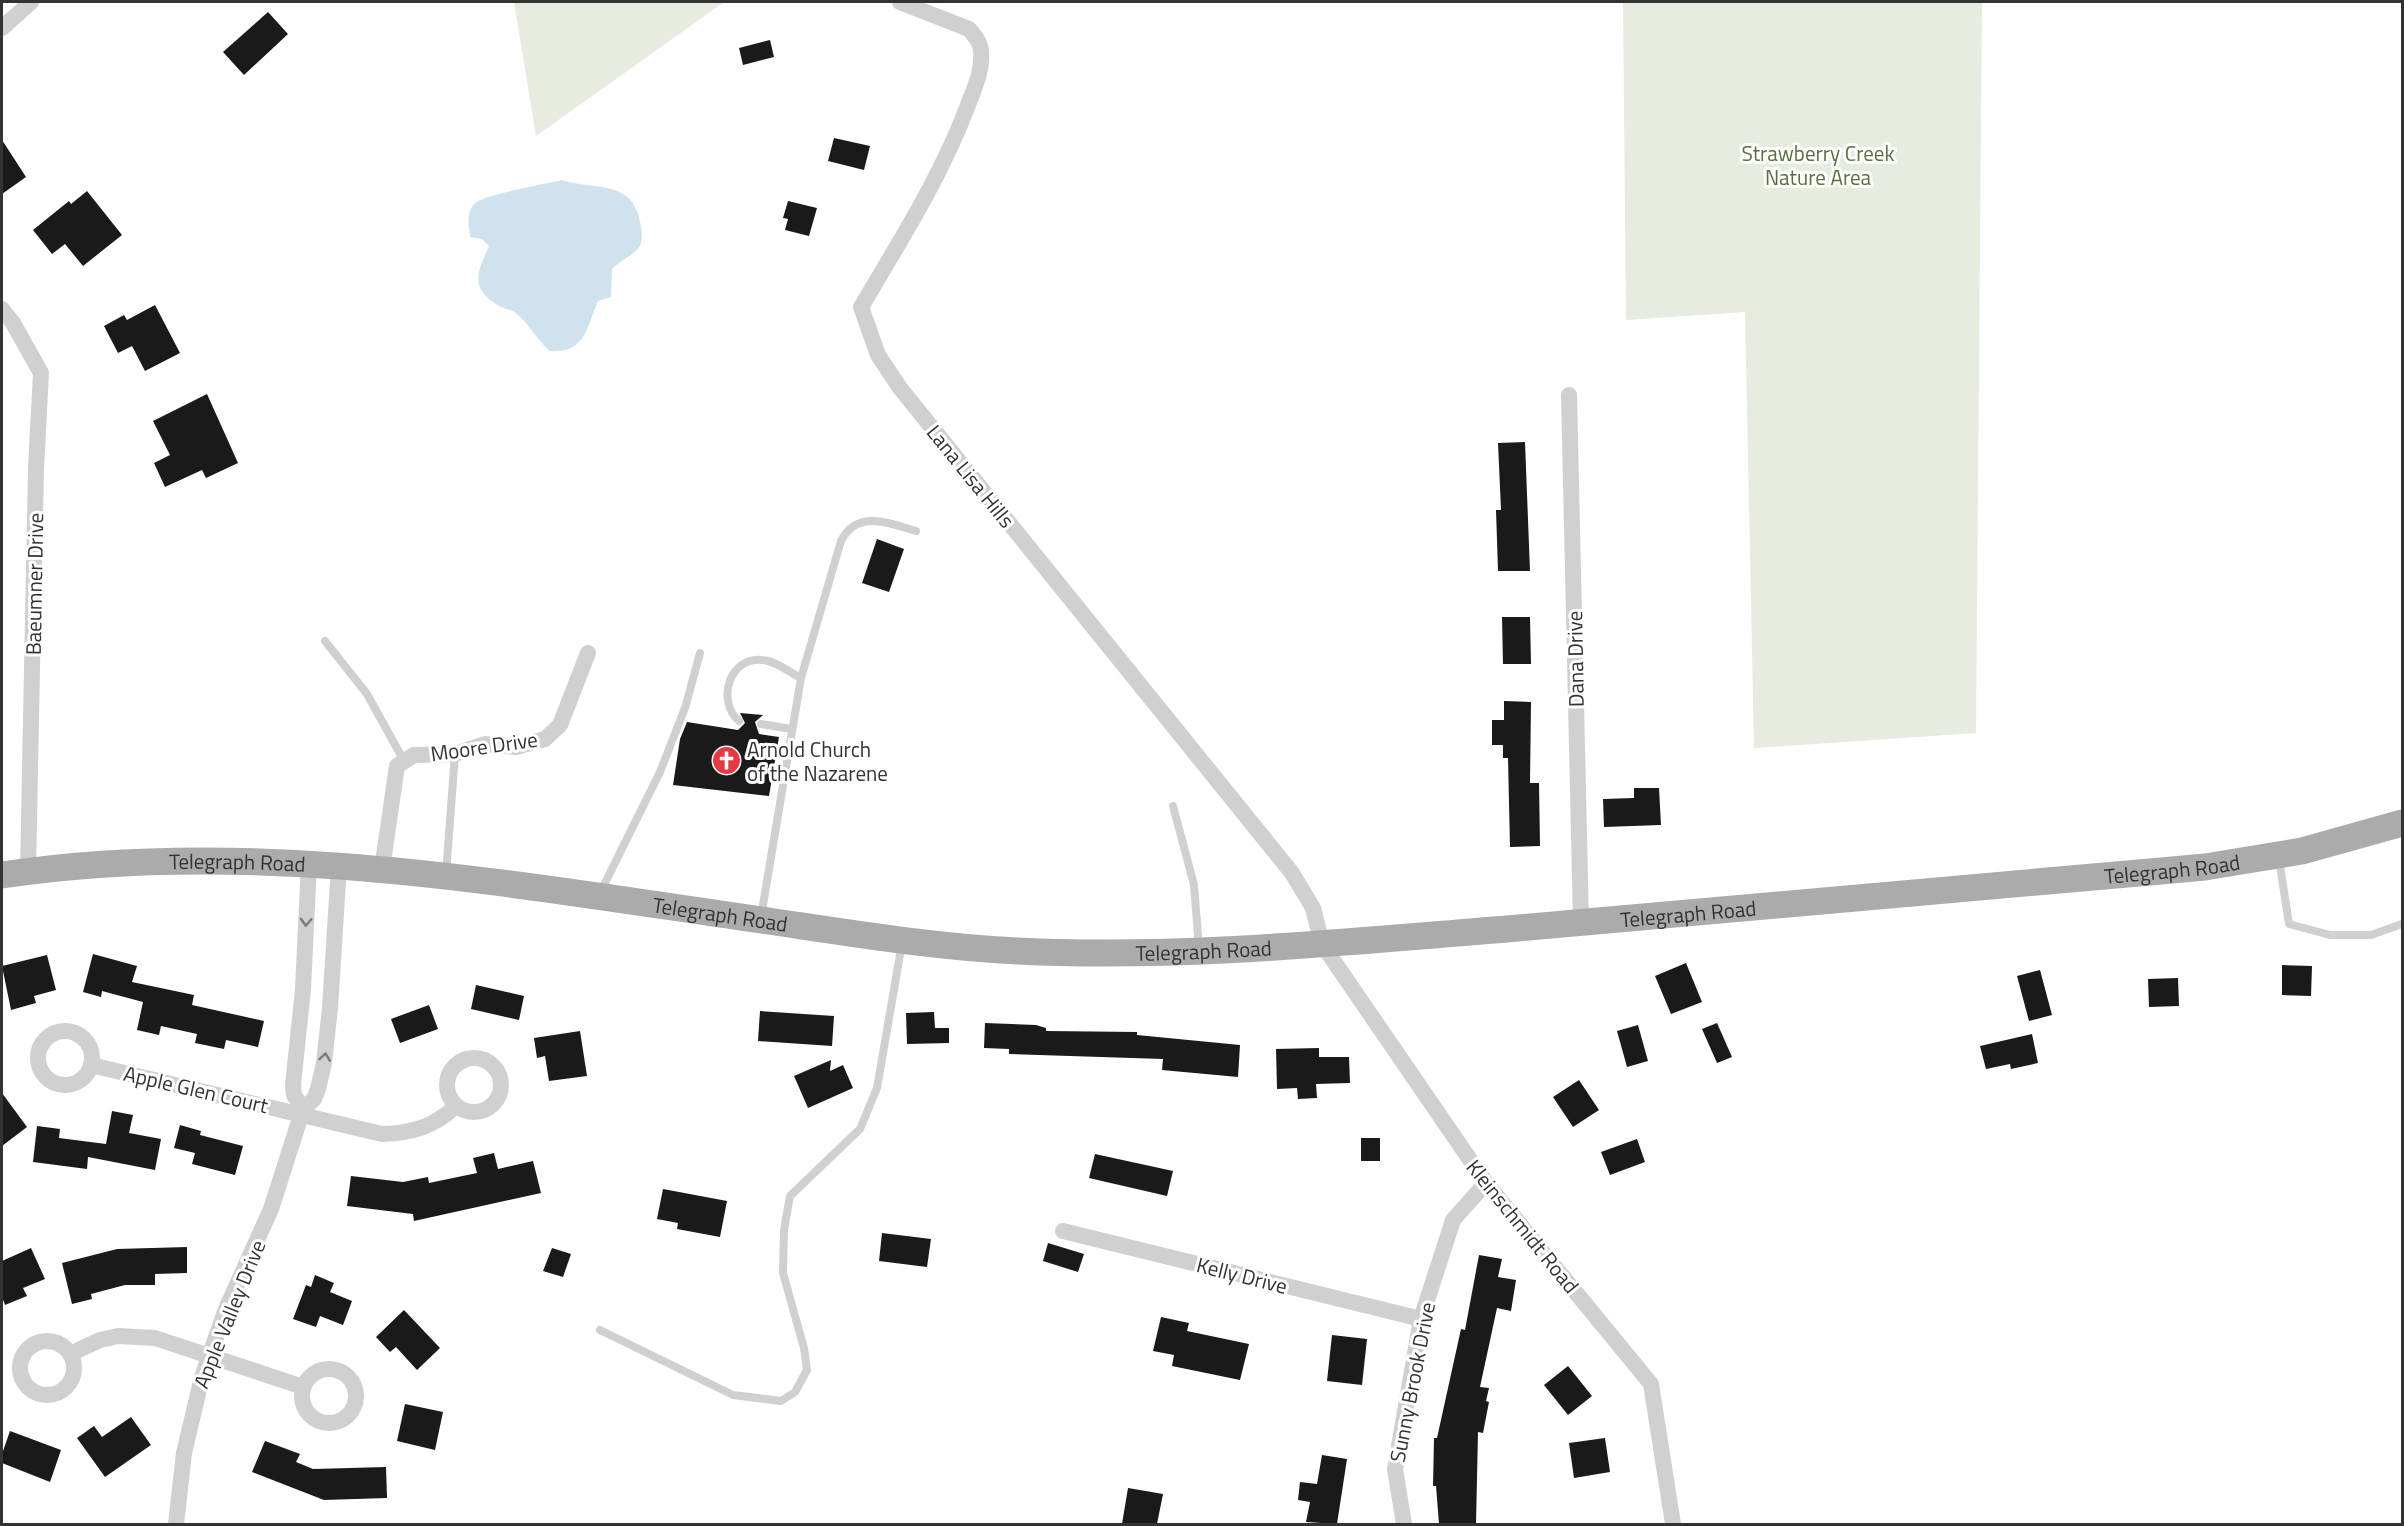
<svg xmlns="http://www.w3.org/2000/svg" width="2404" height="1526" font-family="'Titillium Web',sans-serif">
	<rect width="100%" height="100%" fill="#fff"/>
	<g fill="#e6ecdf">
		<polygon points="514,2 724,2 536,136"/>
		<polygon points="1623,2 1982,2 1976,733 1754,748 1745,312 1626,320"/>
	</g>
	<path fill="#cfe2ee" d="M 562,180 C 596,191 634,178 641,226 C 642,233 643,243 638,249 C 631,256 620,261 612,269 L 611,297 L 598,301 C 587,327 585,354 550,351 C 537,340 530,325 516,313 C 511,309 504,309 499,306 C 468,287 478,272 489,246 L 482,239 L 470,237 C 469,226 466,213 474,204 C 482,195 546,184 562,180 Z"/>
	<g fill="#1a1a1a">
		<polygon points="268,12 288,34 244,75 223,52"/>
		<polygon points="770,40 774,57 743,65 739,48"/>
		<polygon points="834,138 870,146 864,170 828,161"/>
		<polygon points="2,140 26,177 2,194"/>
		<polygon points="87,191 122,235 83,266 65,244 52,254 33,230 69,201 71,204"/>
		<polygon points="788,201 817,208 809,236 785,230 788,219 783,218"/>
		<polygon points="155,305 180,353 145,371 132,346 118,353 104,326 124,315 127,320"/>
		<polygon points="207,394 238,463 206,478 202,470 165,487 154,463 170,455 153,421"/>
		<polygon points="1525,442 1530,571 1498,571 1496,510 1501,510 1498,443"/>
		<polygon points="877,539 904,549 889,592 862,583"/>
		<polygon points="1502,617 1530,617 1531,664 1503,664"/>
		<polygon points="1504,701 1531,702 1530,783 1539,783 1540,846 1510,847 1508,758 1503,758 1503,745 1492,745 1492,720 1504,720"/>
		<polygon points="740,713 763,715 755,722 759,734 779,737 769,796 673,785 680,739 687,722 738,730 745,723"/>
		<polygon points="1634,788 1659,788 1661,825 1604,827 1603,799 1634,798"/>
		<polygon points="93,954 137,966 132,982 194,995 192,1005 264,1021 258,1047 226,1040 224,1049 195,1043 197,1034 161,1026 159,1035 137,1030 143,1002 102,991 101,997 83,992"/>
		<polygon points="47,955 56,990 34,996 36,1003 11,1010 2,966"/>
		<polygon points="1686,963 1702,1002 1671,1014 1655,976"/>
		<polygon points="2282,965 2312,966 2311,996 2282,995"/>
		<polygon points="2040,970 2052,1015 2029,1021 2017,976"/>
		<polygon points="2178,978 2179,1006 2149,1007 2148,979"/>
		<polygon points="476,985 524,996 519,1020 471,1009"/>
		<polygon points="429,1005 438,1029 400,1043 391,1019"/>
		<polygon points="760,1011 834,1016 832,1046 758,1041"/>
		<polygon points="934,1012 935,1028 949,1028 949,1043 907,1044 906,1013"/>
		<polygon points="985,1023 1036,1025 1046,1028 1046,1031 1137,1032 1137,1035 1240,1045 1238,1077 1162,1070 1163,1059 1009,1054 1009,1049 984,1048"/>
		<polygon points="1717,1023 1732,1057 1717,1063 1702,1029"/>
		<polygon points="1638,1025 1648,1061 1627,1067 1617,1031"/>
		<polygon points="580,1031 587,1076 549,1081 545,1056 537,1058 534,1038"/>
		<polygon points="2032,1034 2038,1063 2011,1069 2010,1064 1986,1069 1980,1046"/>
		<polygon points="1319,1048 1319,1057 1349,1057 1350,1083 1316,1084 1317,1098 1298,1099 1297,1088 1277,1089 1276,1049"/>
		<polygon points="831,1060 830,1071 843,1065 853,1088 808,1108 794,1076"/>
		<polygon points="1579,1080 1599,1110 1573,1127 1553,1097"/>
		<polygon points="2,1093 27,1127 2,1146"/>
		<polygon points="112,1111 133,1115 129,1133 161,1139 155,1170 88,1157 87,1169 33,1162 37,1126 60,1129 59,1138 106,1144"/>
		<polygon points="180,1125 201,1131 200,1135 243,1146 235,1175 192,1164 195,1153 174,1148"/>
		<rect x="1361" y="1138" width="19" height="23"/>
		<polygon points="1637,1139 1645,1162 1610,1175 1601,1152"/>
		<polygon points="494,1153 498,1169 533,1161 541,1193 414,1221 413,1214 347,1206 351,1176 403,1182 428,1177 429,1183 477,1173 473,1158"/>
		<polygon points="1095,1154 1173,1171 1167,1196 1089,1178"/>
		<polygon points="663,1189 727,1201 720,1237 677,1229 678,1223 657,1219"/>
		<polygon points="882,1233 931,1239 927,1267 879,1261"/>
		<polygon points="1048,1243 1084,1254 1078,1272 1043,1261"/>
		<polygon points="187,1247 187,1273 155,1274 155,1285 125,1285 91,1294 92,1299 72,1304 62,1263 117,1249"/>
		<polygon points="31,1248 45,1279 23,1288 27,1296 5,1305 2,1297 2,1261"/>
		<polygon points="552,1248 571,1254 563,1277 543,1271"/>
		<polygon points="1479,1255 1502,1259 1498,1277 1516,1280 1511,1311 1497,1308 1480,1387 1489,1388 1486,1401 1489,1402 1483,1433 1478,1432 1476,1524 1439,1524 1436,1486 1433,1486 1434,1438 1437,1438 1461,1329 1465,1330"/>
		<polygon points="315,1275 334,1283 330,1292 352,1301 343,1325 320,1316 316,1327 293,1319 306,1285 311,1287"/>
		<polygon points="404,1310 440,1348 417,1370 396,1347 390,1352 376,1337"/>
		<polygon points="1161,1317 1189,1323 1187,1331 1249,1344 1240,1380 1172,1366 1174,1355 1153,1351"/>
		<polygon points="1332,1335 1367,1339 1362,1385 1327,1381"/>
		<polygon points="1568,1366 1592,1396 1568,1415 1544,1385"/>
		<polygon points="405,1404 443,1412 435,1450 397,1441"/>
		<polygon points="131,1417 151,1445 105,1477 77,1438 94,1426 102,1437"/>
		<polygon points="10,1431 61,1450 50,1482 2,1463 2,1454"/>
		<polygon points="1605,1438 1610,1472 1574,1478 1569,1443"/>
		<polygon points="265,1441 300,1454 296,1462 313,1469 386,1467 387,1498 324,1500 252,1472"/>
		<polygon points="1322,1455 1347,1459 1337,1524 1306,1522 1310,1502 1298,1500 1300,1482 1317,1484"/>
		<polygon points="1128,1488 1163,1494 1157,1524 1122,1524"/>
	</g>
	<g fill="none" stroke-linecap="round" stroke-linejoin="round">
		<g stroke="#d0d0d0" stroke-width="8">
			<polyline points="325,641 367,694 404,761"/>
			<path d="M 739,721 C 716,701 729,656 763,660 C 776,661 789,672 801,678"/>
			<polyline points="761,724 791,729"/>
			<polyline points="1173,806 1194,885 1199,948"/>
			<polyline points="2279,859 2289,924 2330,935 2371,935 2402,924"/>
			<polyline points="446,874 455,754"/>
			<polyline points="600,893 660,772 685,708 700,653"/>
			<path d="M 761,917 L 801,678 L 841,541 C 857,509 889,523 916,531"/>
			<polyline points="600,1330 733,1395 781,1401 795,1392 807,1370 804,1348 783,1273 784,1230 790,1196 860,1129 877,1088 902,943"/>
		</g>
		<g stroke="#d0d0d0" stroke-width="16">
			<path d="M 900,2 L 969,29 C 975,36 981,43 981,52 C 983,70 974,89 968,105 C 941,177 900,241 861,307 L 878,355 L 900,388 L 1292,873 L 1313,908 L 1322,944 L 1486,1183 L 1651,1384 L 1673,1524"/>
			<polyline points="2,28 31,2"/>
			<polyline points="2,309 13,323 41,373 36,468 28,871"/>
			<polyline points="1569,395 1581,923"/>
			<polyline points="382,869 397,766 414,755 455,754 485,744 516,747 545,739 560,725 588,653"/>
			<circle cx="65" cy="1058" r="27"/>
			<circle cx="474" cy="1085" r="27"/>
			<path d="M 91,1065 L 382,1134 C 412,1133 434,1127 456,1106"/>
			<polyline points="303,1109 294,1095 293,1085 303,989 309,863"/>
			<polyline points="1063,1231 1421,1319"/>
			<circle cx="47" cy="1368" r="27"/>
			<polyline points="70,1354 100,1340 118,1336 155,1338 303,1387"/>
			<circle cx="329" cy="1396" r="27"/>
			<polyline points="176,1524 184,1453 202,1377 226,1309 271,1209 303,1109 314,1099 318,1089 324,1063 330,1008 339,866"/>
			<polyline points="1404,1524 1395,1469 1421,1319 1453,1220 1486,1183"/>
		</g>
		<path stroke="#ababab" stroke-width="27" id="s1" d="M 2,875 C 260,836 520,886 775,922 C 856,934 937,947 1018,951 C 1181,959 1344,942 1507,929 C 1739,910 1972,888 2205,867 L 2302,851 L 2402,823"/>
	</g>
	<defs><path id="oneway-chevron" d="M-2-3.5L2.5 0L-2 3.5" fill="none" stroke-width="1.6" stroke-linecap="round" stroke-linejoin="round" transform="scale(1.5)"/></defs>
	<g stroke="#7a7a7a">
		<use href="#oneway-chevron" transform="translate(306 922) rotate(93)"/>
		<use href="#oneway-chevron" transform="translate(325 1057) rotate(-82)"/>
	</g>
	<defs>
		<symbol id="church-disc" viewBox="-11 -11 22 22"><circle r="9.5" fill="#e63946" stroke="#fff"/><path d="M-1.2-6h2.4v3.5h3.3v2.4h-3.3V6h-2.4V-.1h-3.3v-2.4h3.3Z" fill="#fff"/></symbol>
	</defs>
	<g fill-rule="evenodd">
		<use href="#church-disc" x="710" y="744" width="33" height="33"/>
	</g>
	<g text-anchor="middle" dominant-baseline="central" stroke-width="6" stroke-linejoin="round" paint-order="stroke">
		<g font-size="21" fill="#56703f" stroke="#fff">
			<text x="1818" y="153">Strawberry Creek<tspan x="1818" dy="24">Nature Area</tspan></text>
		</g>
		<g font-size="21" fill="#333" stroke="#fff">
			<text transform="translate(971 476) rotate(51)">Lana Lisa Hills</text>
			<text transform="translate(34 584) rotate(-89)">Baeumner Drive</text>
			<text transform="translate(1575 659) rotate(-91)">Dana Drive</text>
			<text transform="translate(484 746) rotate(-8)">Moore Drive</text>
			<text stroke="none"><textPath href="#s1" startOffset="236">Telegraph Road</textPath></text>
			<text stroke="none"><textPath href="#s1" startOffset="2180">Telegraph Road</textPath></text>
			<text stroke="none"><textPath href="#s1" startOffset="1694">Telegraph Road</textPath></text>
			<text stroke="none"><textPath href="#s1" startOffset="722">Telegraph Road</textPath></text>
			<text stroke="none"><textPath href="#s1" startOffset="1208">Telegraph Road</textPath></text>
			<text transform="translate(196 1089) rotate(13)">Apple Glen Court</text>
			<text transform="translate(1523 1226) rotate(51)">Kleinschmidt Road</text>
			<text transform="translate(1242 1275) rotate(14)">Kelly Drive</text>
			<text transform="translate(229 1314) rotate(-68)">Apple Valley Drive</text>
			<text transform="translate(1412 1382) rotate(-79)">Sunny Brook Drive</text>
		</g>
		<g font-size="21" fill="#333" stroke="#fff" text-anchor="start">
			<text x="747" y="749">Arnold Church<tspan x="747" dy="24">of the Nazarene</tspan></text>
		</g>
	</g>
	<rect width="2404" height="1526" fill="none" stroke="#333333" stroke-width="6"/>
</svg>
